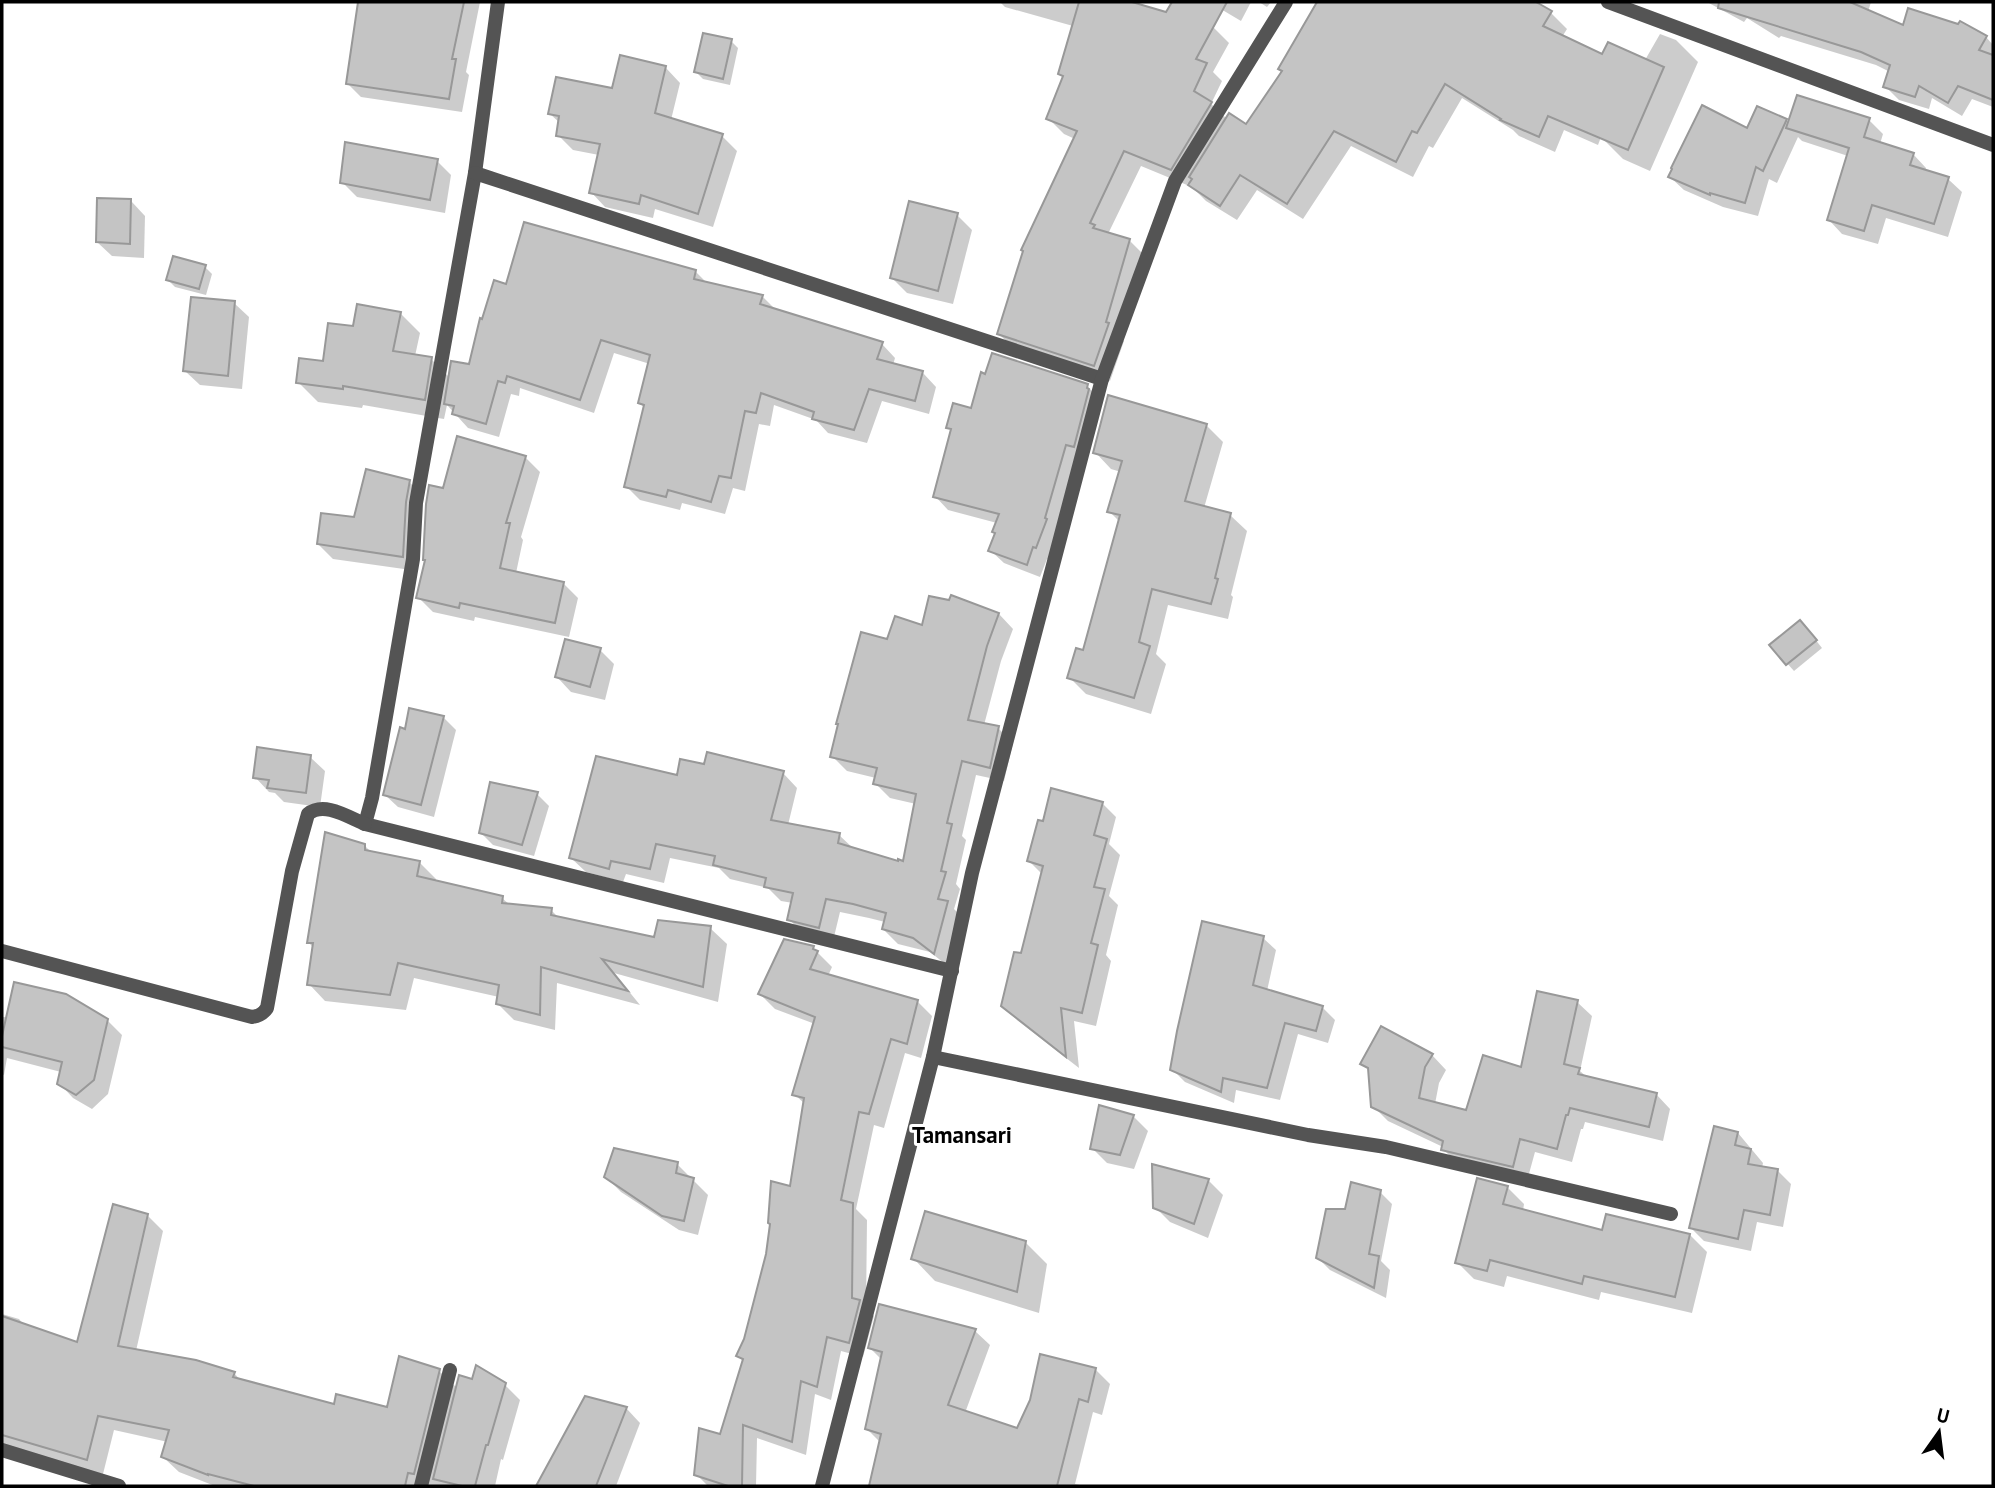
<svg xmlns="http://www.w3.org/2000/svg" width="1995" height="1488" font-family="'PT Sans',sans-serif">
	<rect width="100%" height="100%" fill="#fff"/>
	<g fill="#0003">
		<polygon points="390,2 480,2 466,72 469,75 462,112 361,97 347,83 381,50"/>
		<polygon points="1000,2 1126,2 1213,27 1229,43 1213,72 1222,81 1211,104 1227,119 1247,126 1283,72 1324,2 1532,2 1551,13 1567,29 1562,37 1607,126 1660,34 1676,40 1698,62 1650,171 1623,159 1601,137 1598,145 1564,130 1555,152 1519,136 1513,130 1462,98 1433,148 1429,146 1413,177 1351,146 1303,219 1257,190 1237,220 1206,201 1188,183 1187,185 1141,166 1108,234 1130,241 1146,257 1121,338 1124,341 1110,381 1015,350 999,334 1075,139 1064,134 1048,118 1064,78 1059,73 1073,26 1005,7"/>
		<polygon points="1209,2 1251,2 1241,21"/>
		<polygon points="1259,2 1271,2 1267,7"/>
		<polygon points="1707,2 1871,2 1868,12 1904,27 1986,37 1993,45 1993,107 1972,99 1962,116 1932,98 1929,109 1899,100 1885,86 1890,72 1876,65 1781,36 1779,38 1747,18 1744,22"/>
		<polygon points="731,41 738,48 730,85 703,79 696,72"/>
		<polygon points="621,58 666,68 680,83 671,120 722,136 737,151 713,227 655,209 653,218 605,207 591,192 599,155 573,150 558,135 560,123 550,114 614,90"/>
		<polygon points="1786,120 1790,124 1869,120 1883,134 1880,144 1913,154 1926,168 1925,172 1948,179 1962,192 1948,237 1886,218 1878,244 1842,234 1829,220 1848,156 1802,141 1798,137 1777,183 1769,179 1758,216 1723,207 1684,190 1670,177 1748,130"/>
		<polygon points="437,161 451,175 445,213 357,197 342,182"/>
		<polygon points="131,201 145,216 144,258 112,256 97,242"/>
		<polygon points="957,215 972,230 953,304 907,293 892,278"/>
		<polygon points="205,267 212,274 206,295 175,287 168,280"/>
		<polygon points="696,272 707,283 762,296 777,311 882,344 895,358 893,365 923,373 936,387 929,414 882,401 867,443 828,433 816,420 774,405 770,426 759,424 745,491 733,488 725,514 682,503 680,510 640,500 626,486 645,408 640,403 650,364 614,353 594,413 520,388 519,396 511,394 499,437 468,428 447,405 444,419 363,405 362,408 318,402 298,382 325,363 354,328 400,313 420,333 415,356 431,359 450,378 470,366 507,286"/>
		<polygon points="234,303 249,317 242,389 200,385 185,371"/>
		<polygon points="1087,386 1100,399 1049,560 1047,559 1040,577 1004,563 990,550 997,534 997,523 948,510 935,496 952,431 948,427 972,411"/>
		<polygon points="1206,425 1223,442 1204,508 1230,515 1247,531 1231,595 1233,597 1228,619 1168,605 1156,654 1166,664 1151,714 1086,694 1069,677 1084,652 1120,522 1109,511 1121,472 1111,469 1095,452"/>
		<polygon points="525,457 540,472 521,537 523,540 516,573 563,583 578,598 569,637 475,617 474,621 433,612 418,597 444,490"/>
		<polygon points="409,482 424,496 420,518 418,571 333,559 318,544"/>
		<polygon points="999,614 1013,629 1001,661 984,725 998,728 1013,743 1004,781 976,775 962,836 966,840 956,884 960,889 954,909 962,917 949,967 930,952 898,944 883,929 885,922 869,918 840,912 833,941 803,934 789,919 793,903 781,901 768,888 730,879 719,868 670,858 664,883 626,874 623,882 586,872 571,858 678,777 705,766 783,773 797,788 788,825 839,835 854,849 904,863 916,804 890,798 875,783 876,778 847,771 832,756 888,641 924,627"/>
		<polygon points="1807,629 1822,648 1794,671 1771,645"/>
		<polygon points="600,650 614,664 605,700 571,692 557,677"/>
		<polygon points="443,717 456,730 434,817 398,807 384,794"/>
		<polygon points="310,757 325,771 320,807 284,802 275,793 269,792 255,777"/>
		<polygon points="537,794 549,806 534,856 493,845 481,833"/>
		<polygon points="1102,803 1116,817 1109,844 1120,855 1109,896 1118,905 1106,955 1111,961 1096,1026 1074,1021 1079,1068 1017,1020 1003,1006 1022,955 1042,874 1029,861"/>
		<polygon points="364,845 372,853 419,862 436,879 435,882 502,898 510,905 551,910 559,918 656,939 710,928 727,944 718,1002 614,973 640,1005 557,983 555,1030 514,1020 498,1004 499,997 414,978 406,1010 325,1001 309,984 314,948 308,942"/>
		<polygon points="1263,938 1276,950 1267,991 1322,1007 1335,1020 1328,1043 1298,1034 1280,1100 1236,1090 1234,1103 1185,1082 1172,1069"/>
		<polygon points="813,948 832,967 828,976 917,1001 932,1016 921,1058 905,1053 884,1128 874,1125 856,1209 867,1220 866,1308 874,1316 863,1357 841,1351 831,1400 815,1394 806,1455 757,1438 756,1486 708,1486 696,1474 721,1436 744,1362 738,1356 745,1339 792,1189 805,1104 794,1094 815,1024 775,1009 760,994"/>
		<polygon points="1577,1002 1592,1016 1580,1071 1588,1078 1656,1094 1670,1109 1663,1141 1585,1122 1583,1129 1581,1129 1572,1162 1535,1152 1527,1181 1458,1164 1443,1149 1443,1147 1388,1121 1373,1106 1370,1071 1362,1064 1432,1055 1446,1070 1439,1083 1435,1104 1467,1112 1522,1069"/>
		<polygon points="2,1017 107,1020 122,1035 108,1094 92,1109 73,1098 59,1083 61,1072 7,1058 4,1075 2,1074"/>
		<polygon points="1133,1116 1148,1131 1134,1169 1107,1163 1092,1148"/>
		<polygon points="1738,1133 1763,1163 1762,1168 1778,1171 1791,1184 1783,1227 1757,1222 1751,1251 1704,1241 1691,1228"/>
		<polygon points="677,1164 708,1195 698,1235 679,1230 621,1192 606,1177"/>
		<polygon points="1208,1180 1223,1195 1208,1238 1170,1222 1155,1207"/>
		<polygon points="1507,1187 1524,1204 1523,1211 1603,1232 1690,1235 1707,1252 1692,1313 1601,1292 1599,1300 1507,1276 1504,1287 1474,1279 1457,1262"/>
		<polygon points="1380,1192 1392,1204 1381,1261 1390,1270 1386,1298 1330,1270 1318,1258 1347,1211"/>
		<polygon points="147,1215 163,1231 136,1351 234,1373 242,1382 335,1406 389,1409 439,1371 457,1388 473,1381 504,1384 520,1400 503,1460 501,1459 495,1486 215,1486 179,1472 163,1457 168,1442 114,1430 103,1474 2,1455 2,1314 19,1319 25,1326 78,1345"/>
		<polygon points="1025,1242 1047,1264 1039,1313 935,1281 913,1258"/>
		<polygon points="975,1331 990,1345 965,1413 1018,1431 1095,1369 1110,1384 1102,1415 1093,1412 1075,1484 1084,1486 870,1486 881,1443 867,1429 882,1360 870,1348"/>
		<polygon points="626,1408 640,1423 616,1486 544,1486 540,1482"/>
	</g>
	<g fill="#c4c4c4" stroke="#989898" stroke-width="2">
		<polygon points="358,2 464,2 452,59 456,59 449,99 346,84"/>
		<polygon points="1079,2 1132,2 1166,12 1172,2 1227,2 1196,59 1207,63 1194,91 1212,102 1171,170 1124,151 1090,223 1095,225 1093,228 1130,239 1106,322 1109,323 1094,366 997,334 1023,251 1021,250 1077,131 1046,119 1063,76 1058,74"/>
		<polygon points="1317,2 1536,2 1552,11 1543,26 1602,54 1608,42 1664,67 1628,150 1548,116 1539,137 1500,120 1501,119 1445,84 1417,133 1412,131 1396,162 1334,131 1287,204 1240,175 1220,206 1188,185 1192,179 1189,177 1229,113 1246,124 1282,71 1278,69"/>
		<polygon points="1719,2 1850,2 1903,25 1908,8 1958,24 1960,21 1987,36 1979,50 1993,55 1993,100 1958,86 1948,103 1919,86 1915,97 1883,87 1890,65 1861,52 1718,8"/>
		<polygon points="703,33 732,39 723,79 694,72"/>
		<polygon points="620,55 666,66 655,113 723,134 698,214 641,195 639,204 589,193 600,144 556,136 559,116 548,114 556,77 612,88"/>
		<polygon points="1797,95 1870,118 1864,137 1914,153 1910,165 1949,177 1934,224 1872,205 1864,231 1827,220 1849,148 1786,128"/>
		<polygon points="1702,105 1747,128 1757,106 1787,119 1763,171 1756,167 1745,203 1710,193 1710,195 1668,177 1672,169 1671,168"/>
		<polygon points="345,142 438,159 430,200 340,183"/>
		<polygon points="97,198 131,199 130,244 96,242"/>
		<polygon points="909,201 958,213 938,291 890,278"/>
		<polygon points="524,222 696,270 694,279 763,295 760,304 883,342 877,359 923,371 915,401 869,389 854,430 812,419 814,412 761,393 756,413 745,411 731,478 719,476 711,502 668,490 666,497 624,487 644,405 638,403 650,355 601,340 580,400 507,376 505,383 498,381 486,424 452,414 454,406 444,404 451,361 469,364 480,318 482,319 494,280 506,284"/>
		<polygon points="173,256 206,265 199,289 166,280"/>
		<polygon points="191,297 235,301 228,376 183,371"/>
		<polygon points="357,304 401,312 393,351 432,357 425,400 343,386 343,389 296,383 299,358 323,361 328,323 353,326"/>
		<polygon points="992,353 1088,384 1087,388 1089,389 1074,447 1066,445 1045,518 1047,519 1036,548 1033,547 1027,565 988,551 995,533 992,532 999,514 933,497 951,429 946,428 953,403 971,408 981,372 985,374"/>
		<polygon points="1108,395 1207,424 1185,501 1231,513 1215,578 1218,579 1211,604 1152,589 1139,642 1150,646 1134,698 1067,678 1076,648 1083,650 1120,515 1107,512 1122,461 1093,453"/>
		<polygon points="457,436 526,456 506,523 510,523 500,568 564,582 555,623 460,603 459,608 416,598 425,560 423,560 426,504 429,485 443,488"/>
		<polygon points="366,469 410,480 406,502 403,557 317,544 321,513 354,517"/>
		<polygon points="951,595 999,613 987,646 968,720 999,726 990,768 962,761 947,823 952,824 941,871 946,872 938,899 948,901 934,954 913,938 882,929 886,913 853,904 826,899 819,928 787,920 793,893 764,887 766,878 713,865 715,856 656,844 650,869 611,861 609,869 569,858 596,756 677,775 680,759 704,764 707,752 784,771 771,820 840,833 838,843 898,861 898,859 903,861 916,794 873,784 877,768 830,757 838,724 836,724 861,632 887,639 895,616 922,625 929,596 949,600"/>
		<polygon points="1800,620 1817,640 1786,665 1769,645"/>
		<polygon points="565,639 601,648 590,687 555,677"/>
		<polygon points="409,708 444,716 421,805 383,795 400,727 405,729"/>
		<polygon points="257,747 311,755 306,793 267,788 269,780 253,778"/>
		<polygon points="490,782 538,792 522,845 479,833"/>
		<polygon points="1051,788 1103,802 1094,835 1107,839 1094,887 1105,889 1091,943 1098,945 1082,1013 1061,1008 1066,1057 1001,1006 1014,952 1021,953 1043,866 1027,861 1038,820 1043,821"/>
		<polygon points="325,832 365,844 365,850 420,861 417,876 503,896 502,903 552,908 551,915 654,937 658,920 711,926 703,987 602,959 628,991 541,967 540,1015 496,1004 499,985 398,963 390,995 307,985 313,943 307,943"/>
		<polygon points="1202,921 1264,936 1253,985 1323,1006 1316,1031 1285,1023 1267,1088 1223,1078 1221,1092 1170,1070 1177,1031"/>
		<polygon points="784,939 814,946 813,949 818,951 810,969 918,1000 907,1044 891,1039 869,1114 859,1112 841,1200 853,1203 852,1298 860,1300 849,1343 827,1337 817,1387 801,1381 792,1442 743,1425 742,1486 728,1486 694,1475 699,1428 720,1434 743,1359 736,1356 744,1339 766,1254 770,1224 768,1223 771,1181 790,1186 804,1098 792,1095 815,1017 758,994"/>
		<polygon points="14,982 66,994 108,1019 94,1080 76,1095 57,1084 62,1062 2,1047 2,1036"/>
		<polygon points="1537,991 1578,1000 1564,1064 1580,1068 1578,1074 1657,1093 1649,1127 1570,1108 1568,1115 1566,1115 1557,1149 1520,1139 1513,1167 1441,1150 1443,1141 1371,1107 1368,1068 1360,1064 1381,1026 1433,1054 1425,1067 1419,1098 1466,1110 1483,1055 1521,1067"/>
		<polygon points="1099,1105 1134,1115 1120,1155 1090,1149"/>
		<polygon points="1714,1126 1738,1132 1735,1145 1751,1149 1748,1164 1778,1169 1770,1215 1744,1210 1738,1239 1689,1228"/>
		<polygon points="614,1148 678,1162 676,1173 694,1178 684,1221 662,1216 604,1177"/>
		<polygon points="1152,1164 1209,1179 1194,1224 1153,1208"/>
		<polygon points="1477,1178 1508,1186 1503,1204 1602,1230 1606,1214 1690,1234 1675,1297 1584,1276 1582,1284 1490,1260 1487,1271 1455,1263"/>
		<polygon points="1351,1182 1381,1190 1369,1254 1379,1256 1374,1288 1316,1258 1326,1209 1345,1209"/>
		<polygon points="113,1204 148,1214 118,1346 196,1360 235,1372 233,1377 334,1404 336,1394 387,1407 399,1356 440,1369 414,1474 408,1473 405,1486 254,1486 208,1474 208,1475 161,1457 169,1430 98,1416 87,1460 2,1435 2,1316 77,1342"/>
		<polygon points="925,1211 1026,1241 1017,1292 911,1259"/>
		<polygon points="879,1304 976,1329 948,1405 1017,1428 1030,1400 1040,1354 1096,1368 1088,1402 1079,1399 1057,1486 869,1486 881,1434 865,1429 882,1352 868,1348"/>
		<polygon points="476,1365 506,1383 488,1445 486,1445 475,1486 462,1486 433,1479 459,1375 472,1379"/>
		<polygon points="585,1396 627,1407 596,1486 536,1486"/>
	</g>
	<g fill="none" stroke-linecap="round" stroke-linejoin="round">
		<g stroke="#545454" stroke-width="14">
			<polyline points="498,2 475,173 416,503 413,559 372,798 365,824 952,971"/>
			<polyline points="1608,2 1993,145"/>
			<polyline points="475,173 1102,379"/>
			<path d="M 2,951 L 252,1017 C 259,1016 263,1014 267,1008 L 292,871 L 308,814 C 324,801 348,817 365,824"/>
			<polyline points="933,1057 1308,1135 1386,1147 1671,1214"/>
			<polyline points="2,1450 119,1486"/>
			<polyline points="421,1486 450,1370"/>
			<polyline points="822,1486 933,1057 972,873 1102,379 1175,181 1286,2"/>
		</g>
	</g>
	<g text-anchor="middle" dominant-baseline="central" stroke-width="6" stroke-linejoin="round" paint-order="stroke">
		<g font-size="23" font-weight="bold" fill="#000" stroke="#fff">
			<text x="962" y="1134">Tamansari</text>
		</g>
	</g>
	<rect width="1995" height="1488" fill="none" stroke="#000000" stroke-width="7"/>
	<g transform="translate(1939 1432) rotate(14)" stroke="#ffffff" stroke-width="5" paint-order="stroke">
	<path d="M0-5L12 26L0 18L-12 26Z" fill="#000000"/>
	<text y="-10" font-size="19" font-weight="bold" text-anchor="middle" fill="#000000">U</text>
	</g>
</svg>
